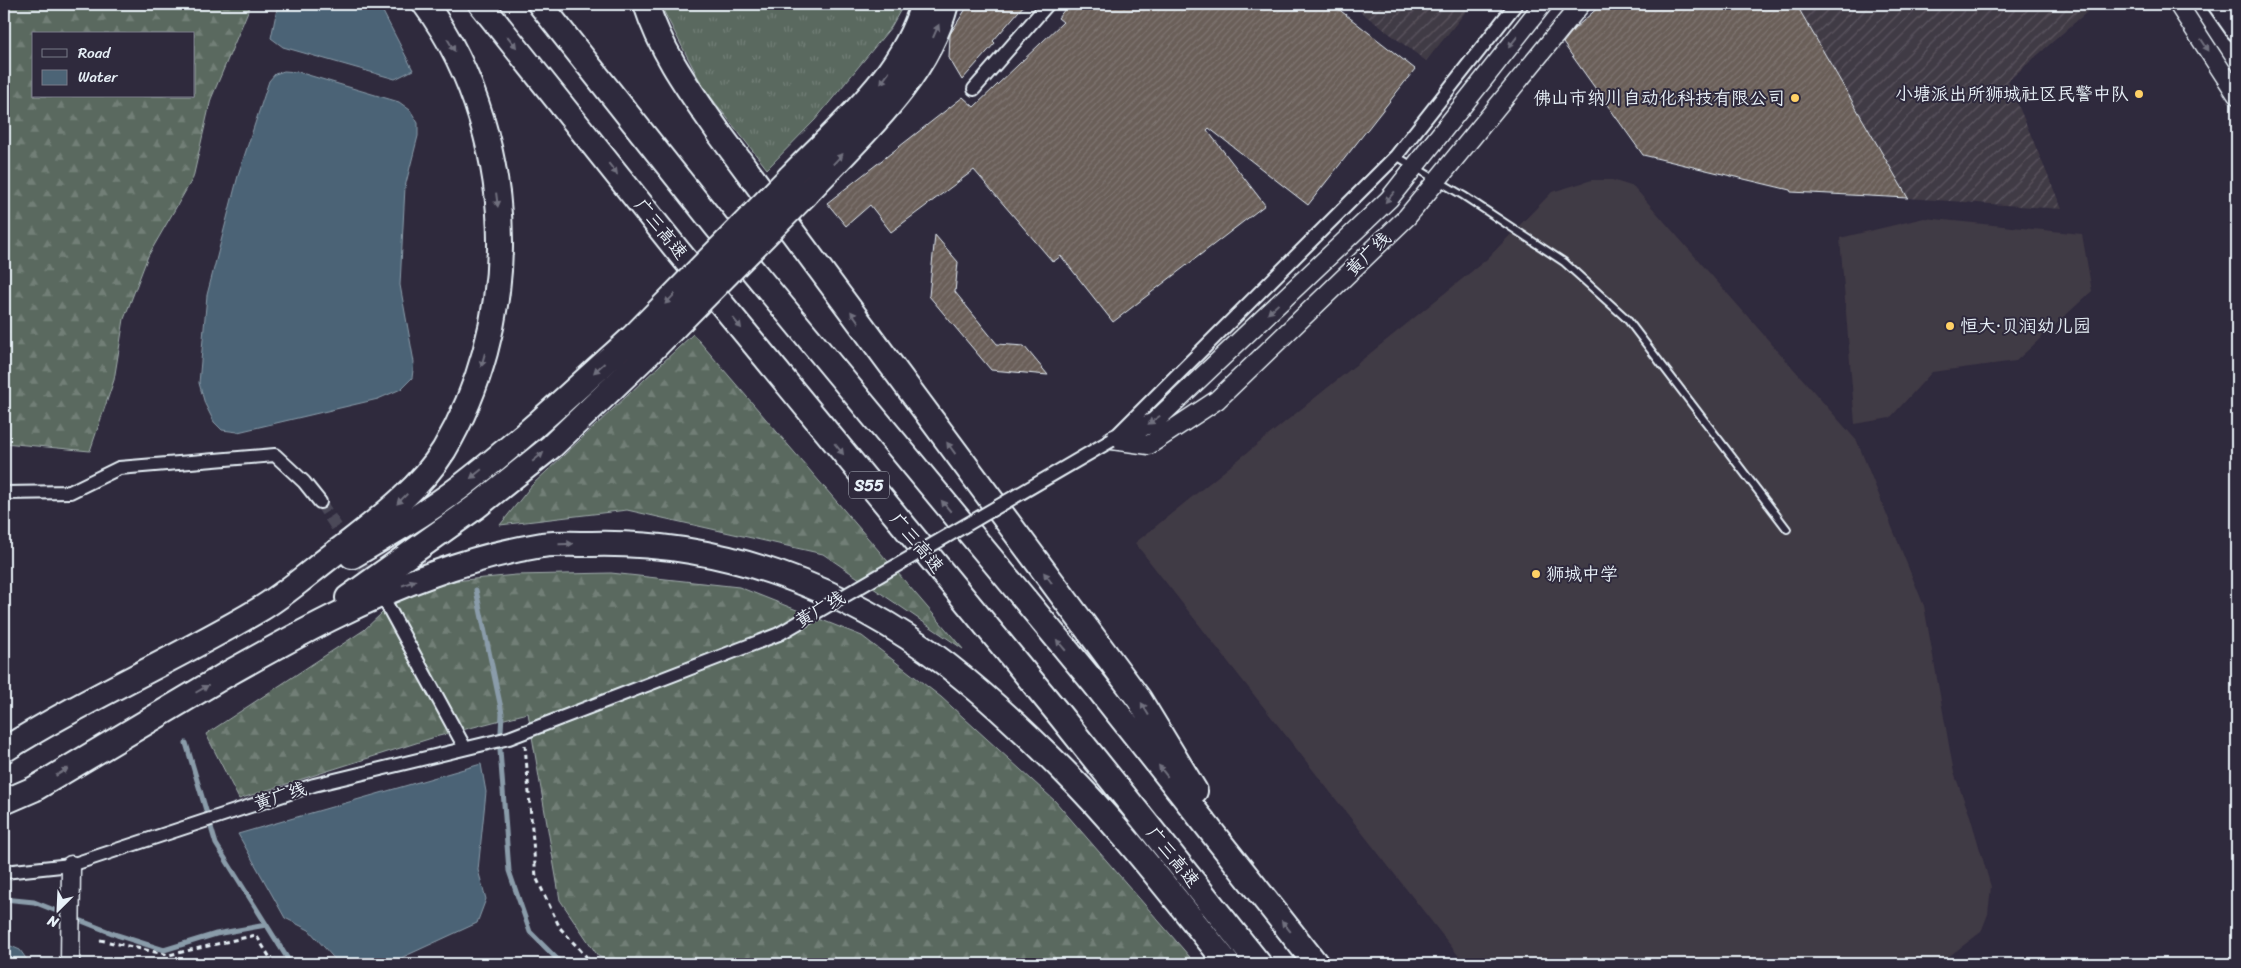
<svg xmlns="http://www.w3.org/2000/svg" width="2241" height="968" font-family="Sriracha,'LXGW WenKai TC',sans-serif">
	<defs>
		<pattern id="industrial-furrows" width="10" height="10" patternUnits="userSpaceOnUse" patternTransform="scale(1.25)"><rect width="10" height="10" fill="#413a45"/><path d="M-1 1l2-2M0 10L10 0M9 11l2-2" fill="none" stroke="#5c5761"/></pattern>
		<pattern id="grass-tufts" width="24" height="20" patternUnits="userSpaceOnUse" patternTransform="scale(1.25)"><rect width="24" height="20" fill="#5a695f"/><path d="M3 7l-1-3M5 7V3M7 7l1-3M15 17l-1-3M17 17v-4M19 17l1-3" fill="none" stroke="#727f77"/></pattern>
		<pattern id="forest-firs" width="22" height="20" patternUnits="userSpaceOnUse" patternTransform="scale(1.25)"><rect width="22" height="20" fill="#5a695f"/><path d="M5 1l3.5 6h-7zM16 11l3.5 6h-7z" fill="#727f77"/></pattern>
		<pattern id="building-hatch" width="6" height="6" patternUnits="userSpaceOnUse" patternTransform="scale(1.25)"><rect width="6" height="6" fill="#6a5e59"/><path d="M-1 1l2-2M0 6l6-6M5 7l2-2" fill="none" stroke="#7f7672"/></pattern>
	</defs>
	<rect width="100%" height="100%" fill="#2f2a3d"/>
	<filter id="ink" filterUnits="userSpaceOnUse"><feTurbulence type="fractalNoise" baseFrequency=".02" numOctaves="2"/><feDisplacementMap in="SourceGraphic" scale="10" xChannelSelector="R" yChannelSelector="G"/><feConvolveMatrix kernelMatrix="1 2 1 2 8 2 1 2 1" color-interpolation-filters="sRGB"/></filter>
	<g filter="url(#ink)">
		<g fill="#413a45">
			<polygon points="1592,180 1612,180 1634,187 1857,441 1924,606 1954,773 1970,816 1991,887 1988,914 1981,932 1939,964 1465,964 1135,543 1487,259 1552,192"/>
			<polygon points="1924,218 2082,234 2092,291 2016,361 1932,372 1890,418 1855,424 1840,238"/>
		</g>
		<g fill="url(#industrial-furrows)">
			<polygon points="1350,4 1472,4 1426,61"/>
			<polygon points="1796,4 2096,4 2008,81 2062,209 1908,198"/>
		</g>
		<polygon fill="url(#grass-tufts)" stroke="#a1adac" points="660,4 904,4 891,27 815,120 767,169 703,87"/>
		<g fill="url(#forest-firs)" stroke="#a1adac" fill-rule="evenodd">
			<path d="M 4,4 L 251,4 L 211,99 L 193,178 L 148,256 L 124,319 L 114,380 L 90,451 L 4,443 ZM 34,34 L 194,34 L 194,96 L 34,96 Z"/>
			<polygon points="693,334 963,649 823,554 627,510 500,525 532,485"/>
			<polygon points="611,573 739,587 862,636 941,697 1055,801 1196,964 614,964 598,956 560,900 528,713 435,737 239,799 206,734 364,630 399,597 432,583 516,575"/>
		</g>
		<g fill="#4c6476" stroke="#8a9caa">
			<polygon points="278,4 379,4 413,70 395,79 283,47 271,38"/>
			<polygon points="284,71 298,72 399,102 410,110 418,123 418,136 405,187 400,285 414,362 412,378 401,389 378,399 238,432 222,430 214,422 205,404 199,383 207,295 239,172 269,81 275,74"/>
			<polygon points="481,764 486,792 478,870 486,899 477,923 388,964 339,964 309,930 285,918 238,834"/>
			<polygon points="4,943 20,950 30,964 4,964"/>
		</g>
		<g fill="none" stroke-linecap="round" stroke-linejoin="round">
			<g stroke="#8a9caa" stroke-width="5">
				<polyline points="476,590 502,713 500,750 509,871 530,932 562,964"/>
				<polyline points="186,743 216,844 291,964"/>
				<polyline points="4,899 34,902 117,935 164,950 216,934 266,925"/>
			</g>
		</g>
		<g fill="url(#building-hatch)" stroke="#e8f1f8">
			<polygon points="969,4 1025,4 993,41 995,43 962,80 949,58 950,34"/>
			<polygon points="1069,4 1332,4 1415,69 1308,205 1209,128 1207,130 1265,205 1113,322 1061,256 1053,262 974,170 891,232 870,205 846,226 827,203 963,97 974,107 1063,22 1058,18"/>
			<polygon points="1602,4 1796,4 1908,198 1791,192 1790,190 1643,155 1563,43 1574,29"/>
			<polygon points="935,235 958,262 955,292 997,344 1024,346 1048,375 991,370 929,296"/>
		</g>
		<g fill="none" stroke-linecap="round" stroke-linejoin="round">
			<polyline stroke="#4b4859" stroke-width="12" stroke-dasharray="12 6" stroke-linecap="butt" points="320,502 374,584"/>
			<defs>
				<polyline id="lane" points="1396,156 1464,196 1564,262 1627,319 1787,529"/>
				<g id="street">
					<polyline points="974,89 1048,4"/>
					<polyline points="1117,435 1396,156 1516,4"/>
					<polyline points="4,493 70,492 119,468 275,455 304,482 320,502"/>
					<polyline points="386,603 465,748"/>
					<polyline points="4,872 71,865 314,785 509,738 779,634"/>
				</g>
				<g id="secondary">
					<polyline points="1543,4 1389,199 1154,422 1112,440 1149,445 1217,400 1407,217 1581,4"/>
					<polyline points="2178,4 2237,95"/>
					<polyline points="70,964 71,865"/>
				</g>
				<polyline id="primary" points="2218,4 2237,31"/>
				<g id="highway">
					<polyline points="481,4 678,251 1058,713 1259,964"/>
					<polyline points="540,4 716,226 1094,683 1316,964"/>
					<path d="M 646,4 C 662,54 690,91 719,133 L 1139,699 L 1195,791"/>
					<path d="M 790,177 C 840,125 903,76 923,4"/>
					<path d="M 805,195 C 858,138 926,81 946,4"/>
					<path d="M 352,556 C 390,534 428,512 463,485 C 524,438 579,386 635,335"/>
					<polyline points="348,598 477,506 552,446 649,353"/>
					<path d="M 4,750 C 85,699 174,660 257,611 C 287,594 314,568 342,548 C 379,519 419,490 444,450 C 480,389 499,317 500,247 C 501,164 475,71 425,4"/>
					<path d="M 4,802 L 34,789 C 99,750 164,711 229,673 C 295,636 362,599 433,574 C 468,561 506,551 542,545 C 558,543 576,544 592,544 C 720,541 846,587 947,665 C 988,697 1026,733 1063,770 C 1123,830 1174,898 1228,964"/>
				</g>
			</defs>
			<use href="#lane" stroke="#e8f1f8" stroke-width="10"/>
			<use href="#street" stroke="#e8f1f8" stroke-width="16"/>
			<use href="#secondary" stroke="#e8f1f8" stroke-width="21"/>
			<use href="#primary" stroke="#e8f1f8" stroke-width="24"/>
			<use href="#highway" stroke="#e8f1f8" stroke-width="28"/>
			<g stroke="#e8f1f8" stroke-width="3" stroke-dasharray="5 4" stroke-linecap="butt">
				<polyline points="525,745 536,877 560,928 593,964"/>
				<polyline points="100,940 169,955 256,935 274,964"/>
			</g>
			<use href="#lane" stroke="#2f2a3d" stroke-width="6"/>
			<use href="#street" stroke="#2f2a3d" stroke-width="12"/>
			<use href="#secondary" stroke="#2f2a3d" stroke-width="18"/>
			<use href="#primary" stroke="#2f2a3d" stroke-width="20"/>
			<use href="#highway" stroke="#2f2a3d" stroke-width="24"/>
			<defs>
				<polyline id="street-bridge" points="779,634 1112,440"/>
				<g id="highway-bridge">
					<polyline points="635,335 790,177"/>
					<polyline points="649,353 805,195"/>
				</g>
			</defs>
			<use href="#street-bridge" stroke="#e8f1f8" stroke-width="16" stroke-linecap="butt"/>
			<use href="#highway-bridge" stroke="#e8f1f8" stroke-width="28" stroke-linecap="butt"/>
			<use href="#street-bridge" stroke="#2f2a3d" stroke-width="12"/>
			<use href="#highway-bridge" stroke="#2f2a3d" stroke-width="24"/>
		</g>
		<defs><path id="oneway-solid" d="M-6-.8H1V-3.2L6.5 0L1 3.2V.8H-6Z" transform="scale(1.25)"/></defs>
		<g fill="#70707e">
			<use href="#oneway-solid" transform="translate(936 31) rotate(-66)"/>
			<use href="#oneway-solid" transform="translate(512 42) rotate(51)"/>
			<use href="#oneway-solid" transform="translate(1513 42) rotate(128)"/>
			<use href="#oneway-solid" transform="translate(451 45) rotate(59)"/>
			<use href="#oneway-solid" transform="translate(2205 45) rotate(57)"/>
			<use href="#oneway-solid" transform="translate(885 78) rotate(126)"/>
			<use href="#oneway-solid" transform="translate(838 159) rotate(-47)"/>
			<use href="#oneway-solid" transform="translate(613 169) rotate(52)"/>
			<use href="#oneway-solid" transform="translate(1390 197) rotate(131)"/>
			<use href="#oneway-solid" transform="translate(497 200) rotate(83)"/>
			<use href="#oneway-solid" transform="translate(670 299) rotate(134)"/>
			<use href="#oneway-solid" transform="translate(1273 309) rotate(137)"/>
			<use href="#oneway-solid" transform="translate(855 317) rotate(-126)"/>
			<use href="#oneway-solid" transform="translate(737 323) rotate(51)"/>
			<use href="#oneway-solid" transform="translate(483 360) rotate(106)"/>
			<use href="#oneway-solid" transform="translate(599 368) rotate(138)"/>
			<use href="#oneway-solid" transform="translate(1154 420) rotate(145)"/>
			<use href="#oneway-solid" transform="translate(951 448) rotate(-126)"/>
			<use href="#oneway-solid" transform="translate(839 449) rotate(51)"/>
			<use href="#oneway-solid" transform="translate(538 457) rotate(-39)"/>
			<use href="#oneway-solid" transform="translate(476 474) rotate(141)"/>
			<use href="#oneway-solid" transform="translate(402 499) rotate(135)"/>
			<use href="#oneway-solid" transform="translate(946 506) rotate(-130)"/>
			<use href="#oneway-solid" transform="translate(566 544) rotate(-1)"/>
			<use href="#oneway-solid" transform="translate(1048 578) rotate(-127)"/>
			<use href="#oneway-solid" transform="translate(409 583) rotate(-21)"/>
			<use href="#oneway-solid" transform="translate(1061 645) rotate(-130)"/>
			<use href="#oneway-solid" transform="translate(202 689) rotate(-30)"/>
			<use href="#oneway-solid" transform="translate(1145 709) rotate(-121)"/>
			<use href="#oneway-solid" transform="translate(1163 771) rotate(-128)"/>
			<use href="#oneway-solid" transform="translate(62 772) rotate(-31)"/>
			<use href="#oneway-solid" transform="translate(1286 926) rotate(-129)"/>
		</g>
	</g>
	<g fill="#ffd166" stroke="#2f2a3d" stroke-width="2">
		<circle cx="2139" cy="94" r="5"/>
		<circle cx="1795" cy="98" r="5"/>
		<circle cx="1950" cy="326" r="5"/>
		<circle cx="1536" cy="574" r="5"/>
	</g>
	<g text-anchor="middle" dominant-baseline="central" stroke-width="4" stroke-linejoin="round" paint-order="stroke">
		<rect fill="#2f2a3d" stroke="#b0b5c0" stroke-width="1" x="849" y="471.5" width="40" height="27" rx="4"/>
		<g font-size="16" font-weight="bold" fill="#e8f1f8">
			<text x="869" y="485">S55</text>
		</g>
		<g font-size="18" fill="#e8f1f8" stroke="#2f2a3d" text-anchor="end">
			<text x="2129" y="94">小塘派出所狮城社区民警中队</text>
			<text x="1785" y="98">佛山市纳川自动化科技有限公司</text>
			<text x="1960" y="326" text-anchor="start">恒大·贝润幼儿园</text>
			<text x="1546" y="574" text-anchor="start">狮城中学</text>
		</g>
		<g font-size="18" fill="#e8f1f8" stroke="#2f2a3d">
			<text transform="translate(661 229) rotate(51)">广三高速</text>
			<text transform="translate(1368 254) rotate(-44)">黄广线</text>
			<text transform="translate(917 543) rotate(50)">广三高速</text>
			<text transform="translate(820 609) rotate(-30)">黄广线</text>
			<text transform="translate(280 796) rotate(-18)">黄广线</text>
			<text transform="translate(1173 857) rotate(51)">广三高速</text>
		</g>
	</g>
	<rect width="2241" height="968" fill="none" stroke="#2f2a3d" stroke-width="20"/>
	<rect x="10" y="10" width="2221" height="948" fill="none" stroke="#e8f1f8" stroke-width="2" filter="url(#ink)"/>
	<rect x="32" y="32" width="162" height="65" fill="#2f2a3d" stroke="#797a88"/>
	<rect x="42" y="49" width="25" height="8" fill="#2f2a3d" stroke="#797a88"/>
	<text x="78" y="58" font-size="15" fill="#e8f1f8">Road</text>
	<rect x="42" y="70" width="25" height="15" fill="#4c6476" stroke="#797a88"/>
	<text x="78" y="82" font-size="15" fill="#e8f1f8">Water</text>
	<g transform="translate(58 910) rotate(204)" stroke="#2f2a3d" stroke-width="4" paint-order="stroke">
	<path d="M0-4L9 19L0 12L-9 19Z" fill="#e8f1f8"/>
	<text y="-8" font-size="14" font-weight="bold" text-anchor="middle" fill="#e8f1f8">N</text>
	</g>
</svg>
